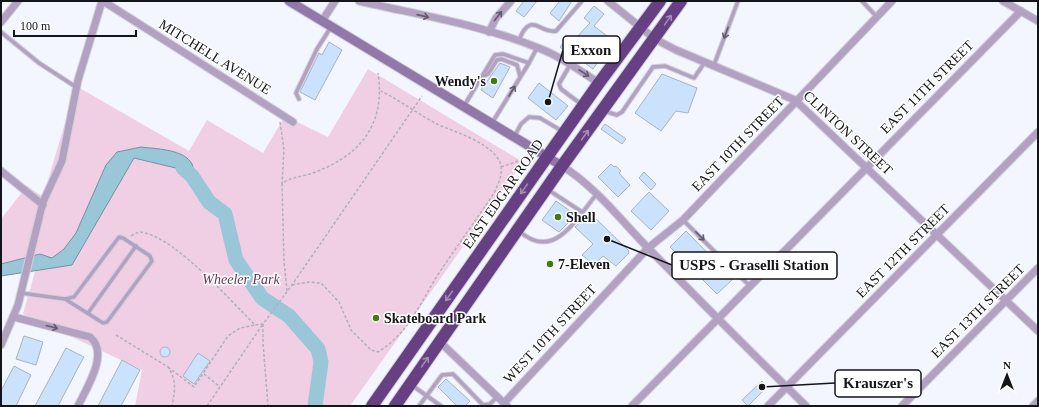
<svg xmlns="http://www.w3.org/2000/svg" width="1039" height="407" font-family="'Times New Roman',serif">
	<rect width="100%" height="100%" fill="#f3f5ff"/>
	<polygon fill="#f0cee4" points="368,69 523,162 350,406 135,406 142,370 23,314 40,254 1,264 1,219 27,186 43,197 76,86 189,151 207,120 263,153 285,116 328,137"/>
	<path fill="#99c7d8" stroke="#71929f" d="M 141,147 C 156,149 184,149 192,164 C 194,170 195,177 197,183 L 180,169 L 134,158 L 72,265 L 1,276 L 1,264 L 40,254 L 52,258 L 64,249 L 76,233 L 106,165 L 117,152 Z"/>
	<g fill="none" stroke-linecap="round" stroke-linejoin="round">
		<polyline stroke="#99c7d8" stroke-width="15" points="183,168 192,176 209,202 225,214 236,260 262,298 289,316 318,349 321,362 315,406"/>
	</g>
	<g fill="#cbe2fc" stroke="#a7b3c0">
		<polygon points="524,1 537,1 524,17 516,11"/>
		<polygon points="560,1 572,1 559,21 550,13"/>
		<polygon points="594,6 604,14 594,26 607,36 595,51 602,56 593,69 574,55 573,57 560,47 569,36 574,40 590,23 584,18"/>
		<polygon points="329,42 342,50 315,100 300,92 319,53 322,55"/>
		<polygon points="500,63 510,67 493,98 481,90"/>
		<polygon points="662,74 697,88 688,113 676,111 661,131 635,113"/>
		<polygon points="539,83 568,106 556,120 528,98"/>
		<polygon points="605,124 626,139 622,144 601,129"/>
		<polygon points="611,164 614,167 616,166 621,171 619,173 630,185 618,197 598,177"/>
		<polygon points="644,172 656,184 651,190 639,178"/>
		<polygon points="649,192 669,211 651,230 631,211"/>
		<polygon points="556,201 576,215 559,232 542,220"/>
		<polygon points="590,213 628,250 629,253 616,266 603,256 594,265 582,255 593,244 575,227"/>
		<polygon points="686,231 733,279 717,294 670,247"/>
		<polygon points="24,336 43,342 36,365 16,359"/>
		<circle cx="165" cy="352" r="5"/>
		<polygon points="66,348 84,357 79,366 58,406 35,406"/>
		<polygon points="198,353 210,361 194,384 183,376"/>
		<polygon points="122,360 140,370 121,406 98,406"/>
		<polygon points="14,366 31,375 16,406 1,406 1,391"/>
		<polygon points="446,379 470,401 465,406 457,406 438,387"/>
		<polygon points="762,381 767,387 748,406 742,400"/>
	</g>
	<g fill="none" stroke-linecap="round" stroke-linejoin="round">
		<defs>
			<g id="lane">
				<polyline points="862,1 877,17"/>
				<polyline points="1,32 39,63 76,87"/>
				<path d="M 519,40 C 531,10 540,34 556,31 L 582,1"/>
				<polyline points="529,63 537,48"/>
				<polyline points="570,65 559,84 561,89 581,104"/>
				<polyline points="714,65 738,1"/>
				<polyline points="482,77 488,74 497,60 501,59 517,65 520,76"/>
				<polyline points="299,99 296,93 317,49 331,27"/>
				<polyline points="464,106 495,55 503,54 529,63 492,123"/>
				<polyline points="604,111 617,115 622,112 653,67 665,66 694,78 705,62"/>
				<polyline points="514,137 521,124 529,117 540,118 562,131"/>
				<polyline points="547,189 582,212"/>
				<polyline points="683,220 727,264 750,286"/>
				<path d="M 519,231 C 554,262 576,219 596,195"/>
				<polyline points="21,293 65,299 103,323 107,322 152,261 150,256 123,238 119,237 74,297 65,299"/>
				<polyline points="88,313 136,246"/>
				<polyline points="413,386 441,406"/>
				<polyline points="419,406 442,375 453,374 483,405 490,404 497,397"/>
			</g>
			<g id="street">
				<polyline points="103,1 293,122"/>
				<path d="M 359,1 C 419,15 483,25 541,49 C 562,57 580,71 599,83"/>
				<polyline points="608,1 655,39 676,50 795,100 1038,331"/>
				<polyline points="1003,1 1038,21"/>
				<polyline points="322,21 335,1"/>
				<polyline points="1,22 18,1"/>
				<polyline points="489,32 496,18 511,1"/>
				<path d="M 562,166 C 595,186 624,224 652,252 C 703,304 754,355 806,406"/>
				<polyline points="1,171 43,205"/>
				<path d="M 14,317 L 90,337 C 110,353 86,389 78,406"/>
				<polyline points="440,342 507,406"/>
				<polyline points="1,345 18,305 43,202 62,161 78,80 102,1"/>
				<polyline points="504,403 648,248 683,220 892,1"/>
				<polyline points="632,406 1021,11"/>
				<polyline points="768,406 1038,132"/>
				<polyline points="902,406 1038,268"/>
				<polyline points="1033,406 1038,401"/>
			</g>
			<polyline id="secondary" points="289,1 562,166"/>
			<g id="highway">
				<polyline points="372,406 599,83 660,1"/>
				<polyline points="395,406 562,166 681,1"/>
			</g>
		</defs>
		<use href="#lane" stroke="#cfd1da" stroke-width="5.5"/>
		<use href="#street" stroke="#cfd1da" stroke-width="9"/>
		<use href="#secondary" stroke="#cfd1da" stroke-width="11"/>
		<use href="#highway" stroke="#cfd1da" stroke-width="14"/>
		<g stroke="#afb1ba" stroke-width="1.5" stroke-dasharray="3 2" stroke-linecap="butt">
			<polyline points="280,122 284,150 282,184"/>
			<polyline points="501,167 518,161"/>
			<path d="M 131,236 C 136,233 139,231 145,233 C 177,240 231,301 255,325 L 263,324 L 292,285 L 422,96"/>
			<path d="M 292,285 L 309,282 L 321,283 L 339,302 L 351,330 L 371,350 L 378,352 C 409,333 420,303 439,273 C 457,246 476,220 494,193 C 500,181 506,167 496,156 C 484,141 456,132 439,125 C 419,115 401,101 381,91"/>
			<path d="M 287,291 L 284,261 L 282,184 C 290,177 301,177 310,174 C 359,157 386,126 378,73"/>
			<polyline points="263,324 263,343 268,406"/>
			<path d="M 116,335 L 168,367 C 177,381 175,391 172,406"/>
			<polyline points="168,367 194,387 228,336 240,328 255,325"/>
			<polyline points="204,374 220,387"/>
			<polyline points="207,406 263,324"/>
		</g>
		<use href="#lane" stroke="#b3a1c2" stroke-width="3.5"/>
		<use href="#street" stroke="#b3a1c2" stroke-width="7"/>
		<use href="#secondary" stroke="#9278a8" stroke-width="9"/>
		<use href="#highway" stroke="#674083" stroke-width="12"/>
	</g>
	<defs><path id="oneway-shaft" d="M-6 0H5M1.5-3L5.5 0L1.5 3" fill="none" stroke-width="1.6" stroke-linecap="round" stroke-linejoin="round"/></defs>
	<g stroke="#645b6e">
		<use href="#oneway-shaft" transform="translate(423 16) rotate(13)"/>
		<use href="#oneway-shaft" transform="translate(498 16) rotate(-52)"/>
		<use href="#oneway-shaft" transform="translate(726 33) rotate(110)"/>
		<use href="#oneway-shaft" transform="translate(584 73) rotate(33)"/>
		<use href="#oneway-shaft" transform="translate(512 91) rotate(-59)"/>
		<use href="#oneway-shaft" transform="translate(700 236) rotate(45)"/>
		<use href="#oneway-shaft" transform="translate(52 327) rotate(15)"/>
	</g>
	<g stroke="#a48cb5">
		<use href="#oneway-shaft" transform="translate(668 20) rotate(-55)"/>
		<use href="#oneway-shaft" transform="translate(585 135) rotate(-54)"/>
		<use href="#oneway-shaft" transform="translate(524 189) rotate(125)"/>
		<use href="#oneway-shaft" transform="translate(449 296) rotate(125)"/>
		<use href="#oneway-shaft" transform="translate(425 362) rotate(-55)"/>
	</g>
	<g fill="#447b0f" stroke="#fff" stroke-width="1.5">
		<circle cx="494" cy="81" r="4"/>
		<circle cx="558" cy="217" r="4"/>
		<circle cx="550" cy="264" r="4"/>
		<circle cx="376" cy="318" r="4"/>
	</g>
	<g text-anchor="middle" dominant-baseline="central" stroke-width="3" stroke-linejoin="round" paint-order="stroke">
		<g font-size="14" fill="#14151a" stroke="#fff">
			<text transform="translate(215 57) rotate(32)">MITCHELL AVENUE</text>
			<text transform="translate(927 87) rotate(-45)">EAST 11TH STREET</text>
			<text transform="translate(848 133) rotate(43)">CLINTON STREET</text>
			<text transform="translate(738 144) rotate(-46)">EAST 10TH STREET</text>
			<text transform="translate(503 194) rotate(-55)">EAST EDGAR ROAD</text>
			<text transform="translate(903 251) rotate(-45)">EAST 12TH STREET</text>
			<text transform="translate(978 311) rotate(-45)">EAST 13TH STREET</text>
			<text transform="translate(550 334) rotate(-47)">WEST 10TH STREET</text>
		</g>
		<g font-size="14" font-weight="bold" fill="#14151a" stroke="#fff" text-anchor="start">
			<text x="486" y="81" text-anchor="end">Wendy's</text>
			<text x="566" y="217">Shell</text>
			<text x="558" y="264">7-Eleven</text>
			<text x="384" y="318">Skateboard Park</text>
		</g>
		<g font-size="14" font-style="italic" fill="#663659" stroke="#fff">
			<text x="241" y="279">Wheeler Park</text>
		</g>
	</g>
	<path fill="none" stroke="#14151a" stroke-width="1.5" d="M548 102L563 50M607 239L672 265M762 387L835 383"/>
	<g fill="#14151a" stroke="#fff" stroke-width="1.5">
		<circle cx="548" cy="102" r="4"/>
		<circle cx="607" cy="239" r="4"/>
		<circle cx="762" cy="387" r="4"/>
	</g>
	<g fill="#fff" stroke="#14151a" stroke-width="1.5">
		<rect x="563" y="36" width="57" height="27" rx="4"/>
		<rect x="672" y="252" width="165" height="27" rx="4"/>
		<rect x="835" y="370" width="86" height="27" rx="4"/>
	</g>
	<g font-size="15" text-anchor="middle" font-weight="bold" fill="#14151a">
		<text x="591" y="55">Exxon</text>
		<text x="754" y="270">USPS - Graselli Station</text>
		<text x="878" y="388">Krauszer's</text>
	</g>
	<rect width="1039" height="407" fill="none" stroke="#14151a" stroke-width="4"/>
	<g transform="translate(1007 375)" stroke="#ffffff" stroke-width="3" paint-order="stroke">
	<path d="M0-3L7 15L0 10L-7 15Z" fill="#14151a"/>
	<text y="-6" font-size="11" font-weight="bold" text-anchor="middle" fill="#14151a">N</text>
	</g>
	<path d="M14 30v6h122v-6" fill="none" stroke="#14151a" stroke-width="2"/>
	<text x="20" y="30" font-size="12" fill="#14151a" stroke="#ffffff" stroke-width="3" paint-order="stroke">100 m</text>
</svg>
